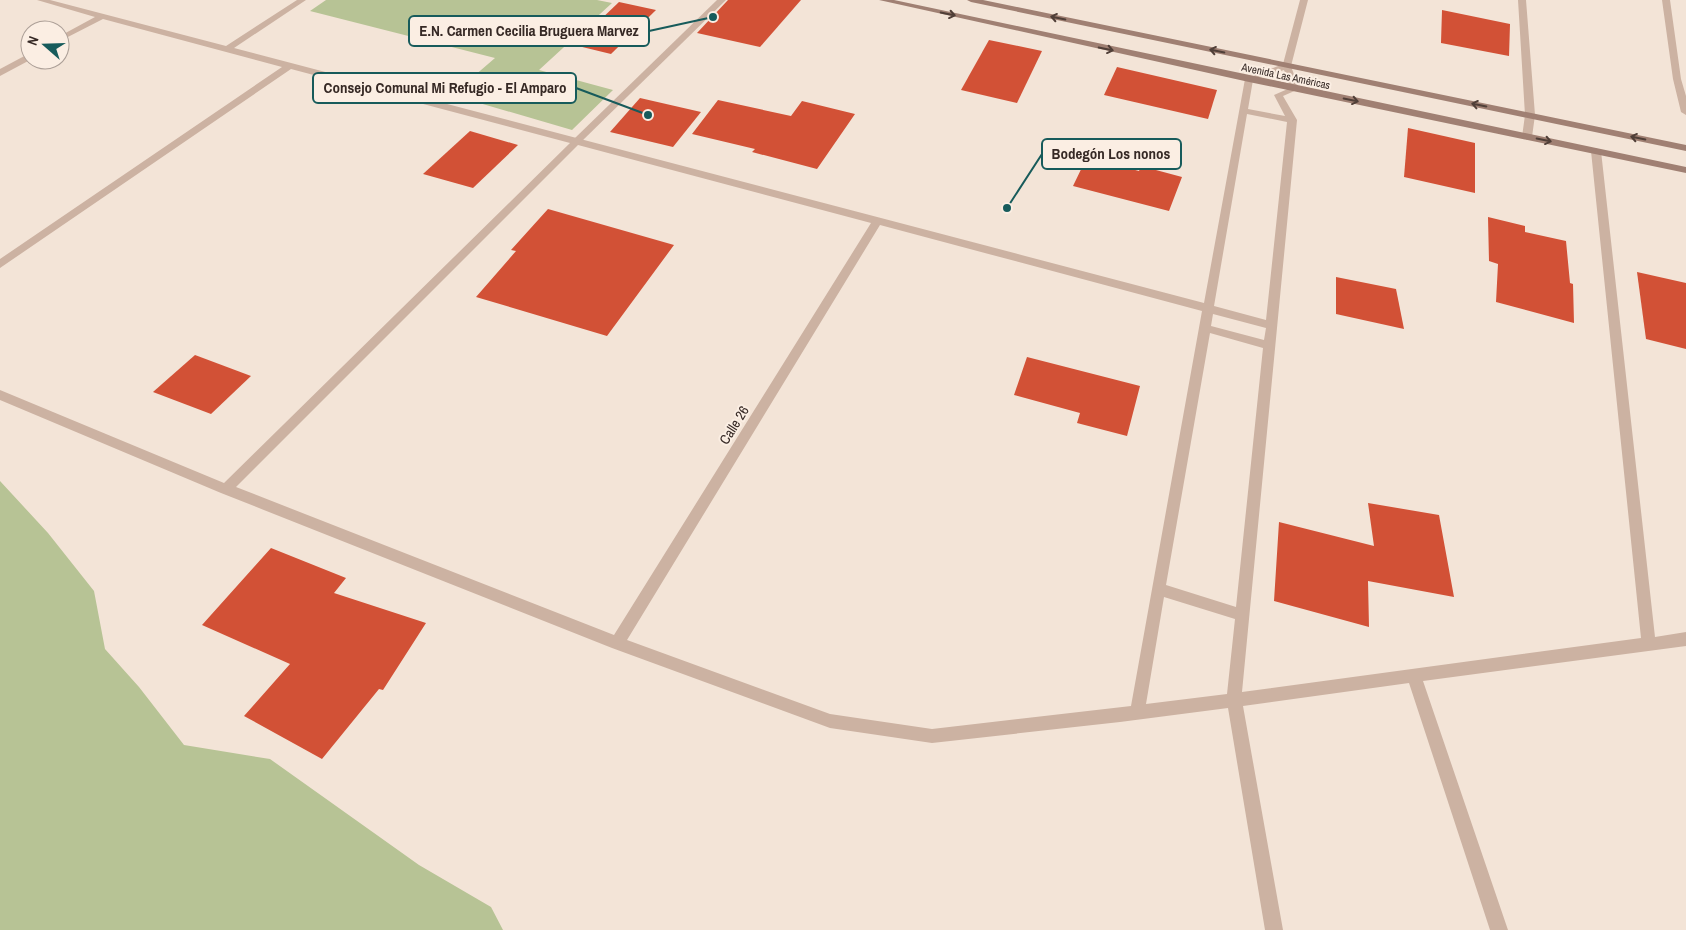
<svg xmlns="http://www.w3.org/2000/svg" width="1686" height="930" font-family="'Archivo Narrow',sans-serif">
	<rect width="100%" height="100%" fill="#f3e4d7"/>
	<g fill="#b7c395">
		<polygon points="326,0 597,0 612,3 539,70 613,90 572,130 452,95 495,58 310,11"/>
		<polygon points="0,481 48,533 94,591 105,649 139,687 184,745 270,759 419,865 491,907 503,930 0,930"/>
	</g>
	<g fill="#d25136">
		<polygon points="728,0 801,0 760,47 697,33"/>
		<polygon points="619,2 656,10 611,54 574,45"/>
		<polygon points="1442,10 1510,24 1509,56 1441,43"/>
		<polygon points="989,40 1042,51 1017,103 961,90"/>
		<polygon points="1117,67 1217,90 1208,119 1104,95"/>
		<polygon points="640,98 701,112 673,147 610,132"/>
		<polygon points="718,100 791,116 802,101 855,114 817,169 752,152 755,149 692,134"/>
		<polygon points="1408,128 1475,143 1475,193 1404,177"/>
		<polygon points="470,131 518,145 473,188 423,174"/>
		<polygon points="1087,157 1139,171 1141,166 1182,177 1169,211 1073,186"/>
		<polygon points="548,209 674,245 607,336 476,297 516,251 511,250"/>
		<polygon points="1488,217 1525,226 1525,232 1566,241 1570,283 1573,284 1574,323 1496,302 1498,264 1489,261"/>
		<polygon points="1637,272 1686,283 1686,349 1646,339"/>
		<polygon points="1336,277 1396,289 1404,329 1336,314"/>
		<polygon points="195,355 251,376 211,414 153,392"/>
		<polygon points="1027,357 1140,386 1127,436 1077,423 1080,413 1014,395"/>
		<polygon points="1368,503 1439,515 1454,597 1368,581 1369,627 1274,601 1279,522 1374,546"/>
		<polygon points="271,548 346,578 334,593 426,623 383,690 379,689 322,759 244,716 290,664 202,625"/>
	</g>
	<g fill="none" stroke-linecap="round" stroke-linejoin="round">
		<g fill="#ccb2a2" fill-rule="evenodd">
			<polygon points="717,0 726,0 580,143 574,143 574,139"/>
			<polygon points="1518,0 1526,0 1535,115 1532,137 1527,140 1522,137 1525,115"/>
		</g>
		<g fill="#ccb2a2" fill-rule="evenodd">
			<path d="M 37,0 L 50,0 L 226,46 L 297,0 L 306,0 L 234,48 L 1204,303 L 1245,79 L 1283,64 L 1300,0 L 1308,0 L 1291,66 L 1299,89 L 1283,96 L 1297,120 L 1242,692 L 1641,638 L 1591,151 L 1596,148 L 1601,151 L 1655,637 L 1686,632 L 1686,646 L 1423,681 L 1508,930 L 1490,930 L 1409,683 L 1243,706 L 1283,930 L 1265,930 L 1228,708 L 1120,722 L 932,743 L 830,728 L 612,648 L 221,493 L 0,400 L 0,390 L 224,483 L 570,143 L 291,69 L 0,268 L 0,259 L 282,67 L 103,19 L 60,41 L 60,36 L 95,17 ZM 1284,70 L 1290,88 L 1274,95 L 1285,116 L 1248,109 L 1253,80 ZM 1247,114 L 1287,122 L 1266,320 L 1214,306 ZM 578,145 L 871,223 L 614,635 L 236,487 ZM 880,225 L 1202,311 L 1131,706 L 932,729 L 830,714 L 627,640 ZM 1213,314 L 1266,328 L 1264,340 L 1211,326 ZM 1210,333 L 1263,348 L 1236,607 L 1166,585 ZM 1164,597 L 1235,619 L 1227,694 L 1146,704 Z"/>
			<polygon points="1662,0 1670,0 1681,79 1686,96 1686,115 1681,112 1673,79"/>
			<polygon points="30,53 30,60 0,76 0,69"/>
		</g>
		<g fill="#a08073" fill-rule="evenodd">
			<polygon points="879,0 894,0 1686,167 1686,173 1249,82"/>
			<polygon points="967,0 983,0 1686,145 1686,151 971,2"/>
		</g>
	</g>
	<defs><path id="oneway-shaft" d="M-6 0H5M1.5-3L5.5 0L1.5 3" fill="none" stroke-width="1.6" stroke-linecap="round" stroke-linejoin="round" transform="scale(1.25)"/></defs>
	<g stroke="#503f38">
		<use href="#oneway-shaft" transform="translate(948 14) rotate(12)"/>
		<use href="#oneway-shaft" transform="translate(1058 18) rotate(-168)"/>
		<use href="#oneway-shaft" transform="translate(1106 49) rotate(12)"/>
		<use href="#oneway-shaft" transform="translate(1217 51) rotate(-168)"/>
		<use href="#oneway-shaft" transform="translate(1351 100) rotate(12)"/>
		<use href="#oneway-shaft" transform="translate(1479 105) rotate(-169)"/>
		<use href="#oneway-shaft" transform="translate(1638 138) rotate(-168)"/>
		<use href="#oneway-shaft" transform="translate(1544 140) rotate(12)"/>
	</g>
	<g text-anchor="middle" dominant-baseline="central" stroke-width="4" stroke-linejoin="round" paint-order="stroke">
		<g font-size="11" fill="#362925" stroke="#fbeee3">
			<text transform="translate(1286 76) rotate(12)">Avenida Las Américas</text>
		</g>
		<g font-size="14" fill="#362925" stroke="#fbeee3">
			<text transform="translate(734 425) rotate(-58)">Calle 26</text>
		</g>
	</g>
	<path fill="none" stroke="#175b5b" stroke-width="2" d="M713 17L649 31M648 115L576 88M1007 208L1042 154"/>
	<g fill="#175b5b" stroke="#fbeee3" stroke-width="2">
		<circle cx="713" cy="17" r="5"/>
		<circle cx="648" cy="115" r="5"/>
		<circle cx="1007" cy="208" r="5"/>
	</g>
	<g fill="#fbeee3" stroke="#175b5b" stroke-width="2">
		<rect x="409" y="16" width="240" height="30" rx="5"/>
		<rect x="313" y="73" width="263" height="30" rx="5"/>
		<rect x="1042" y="139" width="139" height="30" rx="5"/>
	</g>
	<g font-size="15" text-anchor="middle" font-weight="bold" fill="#362925">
		<text x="529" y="36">E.N. Carmen Cecilia Bruguera Marvez</text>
		<text x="445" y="93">Consejo Comunal Mi Refugio - El Amparo</text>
		<text x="1111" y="159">Bodegón Los nonos</text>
	</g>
	<g transform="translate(45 45) rotate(290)"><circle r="24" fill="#fbeee3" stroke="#ac9f97"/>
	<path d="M0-4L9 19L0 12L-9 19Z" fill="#175b5b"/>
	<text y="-8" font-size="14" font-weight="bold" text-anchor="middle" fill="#362925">N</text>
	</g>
</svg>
